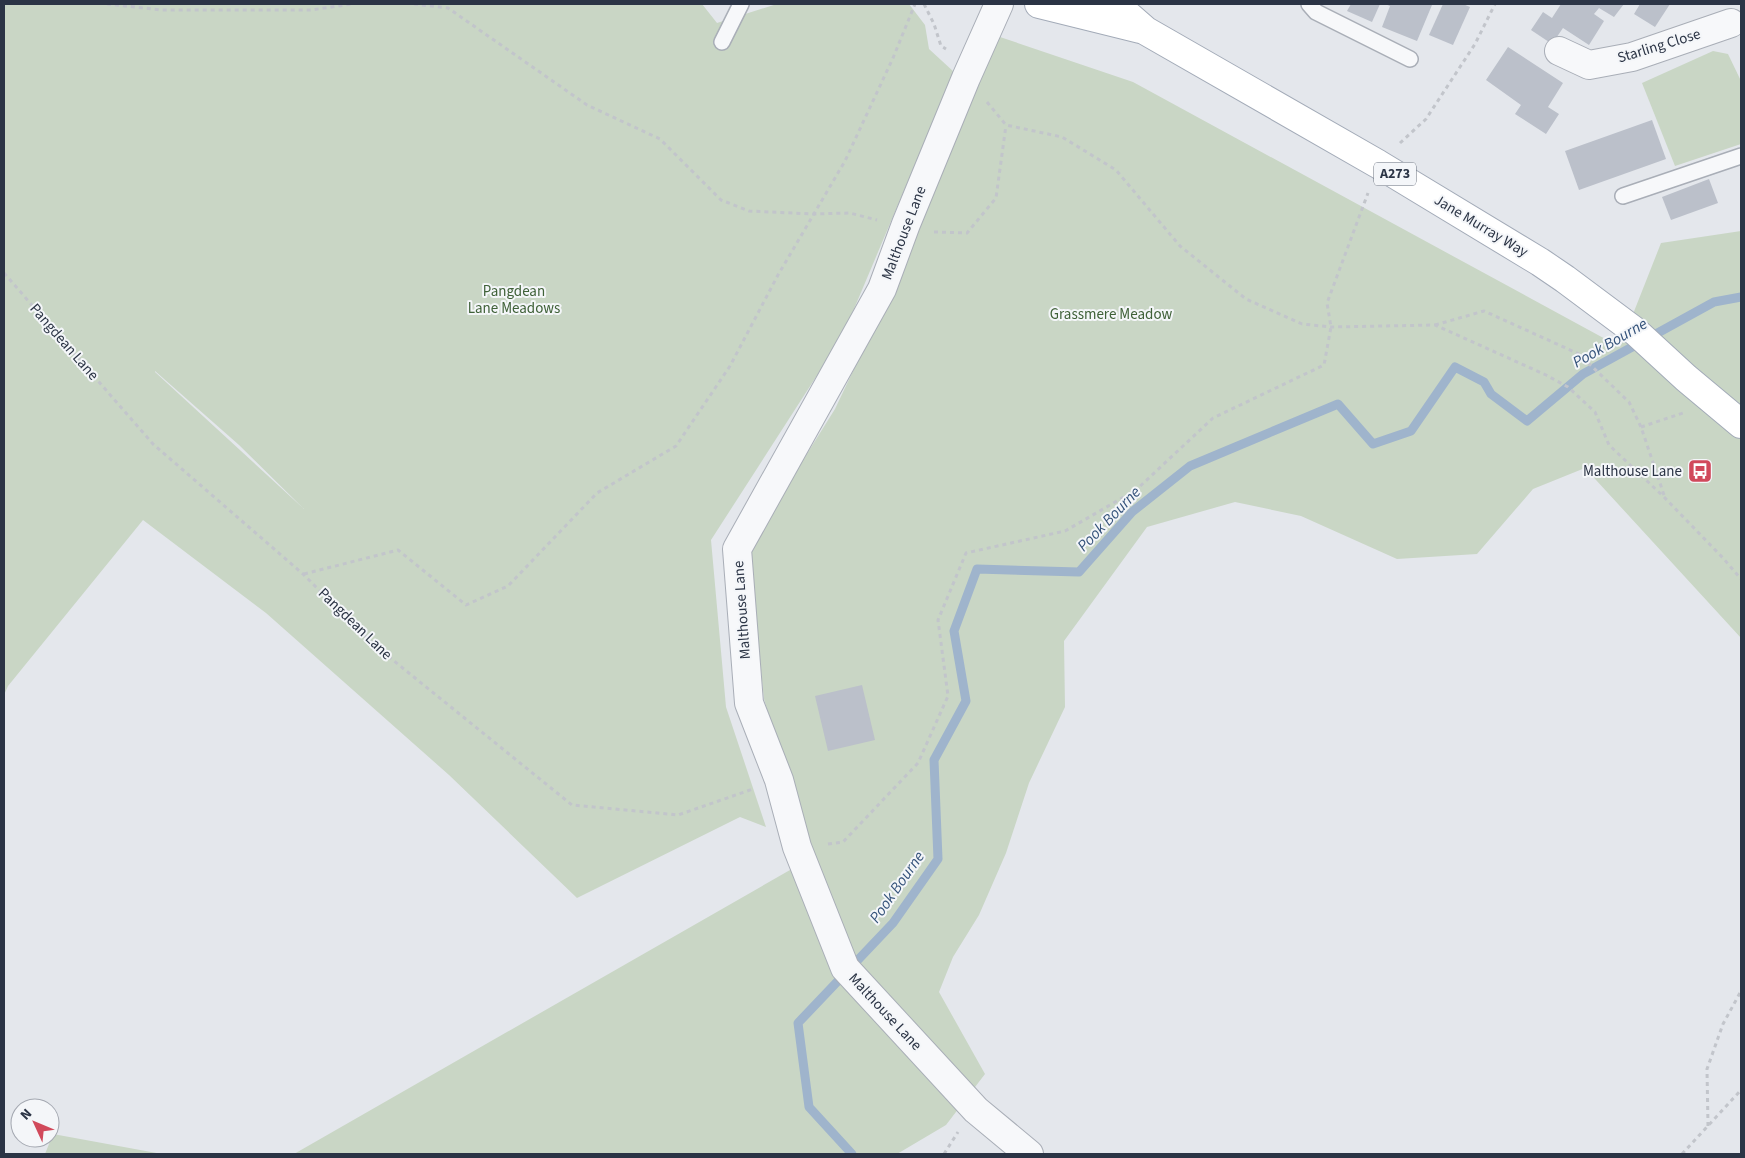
<svg xmlns="http://www.w3.org/2000/svg" width="1745" height="1158" font-family="'Source Sans 3',sans-serif">
	<rect width="100%" height="100%" fill="#e4e7ec"/>
	<g fill="#c9d6c5" fill-rule="evenodd">
		<path d="M 4,4 L 702,4 L 717,23 L 777,4 L 909,4 L 925,25 L 929,49 L 954,72 L 843,335 L 711,540 L 726,707 L 766,827 L 740,817 L 577,898 L 449,775 L 266,613 L 143,520 L 8,686 L 4,695 ZM 155,371 L 239,445 L 304,509 L 155,372 Z"/>
		<polygon points="997,36 1133,82 1620,347 1661,243 1741,231 1741,638 1585,468 1533,489 1477,554 1397,559 1301,516 1235,502 1147,527 1064,641 1065,707 1029,783 1006,853 979,915 953,957 939,992 985,1074 946,1125 897,1154 294,1154 811,858 764,699 748,548 835,409 863,350"/>
		<polygon points="1713,51 1728,54 1741,81 1741,144 1675,166 1642,83"/>
		<polygon points="53,1134 162,1154 45,1154"/>
	</g>
	<g fill="none" stroke-linecap="round" stroke-linejoin="round">
		<polyline stroke="#9fb4cc" stroke-width="9" points="852,1154 809,1107 798,1023 893,923 938,859 934,760 966,701 954,631 977,569 1079,572 1132,512 1190,466 1338,404 1373,444 1411,431 1455,367 1484,382 1491,394 1527,421 1583,374 1714,302 1741,297"/>
	</g>
	<g fill="#bbc0ca">
		<polygon points="1351,4 1380,4 1372,22 1347,11"/>
		<polygon points="1385,4 1432,5 1417,41 1382,27 1390,6"/>
		<polygon points="1443,4 1463,4 1470,7 1453,45 1429,35"/>
		<polygon points="1561,4 1624,4 1614,17 1599,8 1594,14 1604,21 1589,45 1563,28 1552,44 1531,30 1543,12 1552,18"/>
		<polygon points="1640,4 1670,4 1655,27 1634,14"/>
		<polygon points="1508,47 1563,83 1548,107 1559,114 1546,134 1515,114 1521,105 1486,80"/>
		<polygon points="1652,120 1666,159 1579,190 1565,151"/>
		<polygon points="1709,179 1718,203 1671,220 1662,197"/>
		<polygon points="862,685 875,740 828,751 815,696"/>
	</g>
	<g fill="none" stroke-linecap="round" stroke-linejoin="round">
		<defs>
			<g id="service">
				<polyline points="1309,4 1316,12 1410,59"/>
				<polyline points="722,42 741,4"/>
				<polyline points="1623,196 1741,156"/>
			</g>
			<polyline id="minor" points="1559,51 1589,65 1632,57 1731,23"/>
			<polyline id="tertiary" points="999,4 966,78 906,224 882,289 737,549 749,703 779,780 797,847 845,968 976,1110 1029,1154"/>
			<g id="primary">
				<polyline points="1039,4 1140,29"/>
				<polyline points="1115,4 1146,31 1378,164 1540,262 1565,279 1636,332 1686,378 1741,424"/>
			</g>
		</defs>
		<use href="#service" stroke="#a9aeb7" stroke-width="18"/>
		<use href="#minor" stroke="#a9aeb7" stroke-width="30"/>
		<use href="#tertiary" stroke="#a9aeb7" stroke-width="30"/>
		<use href="#primary" stroke="#a3abb8" stroke-width="30"/>
		<g stroke="#c2c5cb" stroke-width="3" stroke-dasharray="4 4" stroke-linecap="butt">
			<polyline points="107,4 162,10 311,10 352,4"/>
			<polyline points="414,4 448,8 587,105 660,139 721,200 749,211 813,214 850,213 877,220"/>
			<polyline points="924,4 934,24 941,46 946,49"/>
			<polyline points="987,102 1006,125 1062,137 1116,170 1180,246 1246,299 1302,324 1331,327 1435,325 1546,375 1568,387 1595,412 1609,445 1664,497 1723,558 1741,579"/>
			<polyline points="1400,143 1426,119 1475,44 1495,4"/>
			<polyline points="934,232 967,233 996,198 1006,125"/>
			<polyline points="4,273 153,444 303,574 373,644 572,805 678,815 753,789"/>
			<polyline points="1435,325 1484,311 1579,354 1629,402 1641,427 1664,495"/>
			<polyline points="1641,427 1683,413"/>
			<polyline points="304,574 398,550 466,605 508,586 597,493 676,446 730,366 778,275 845,161 893,58 915,4"/>
			<polyline points="828,844 843,842 918,763 948,696 938,620 966,553 1065,531 1136,490 1213,418 1324,365 1331,327 1327,303 1368,193"/>
			<polyline points="1708,1126 1707,1069 1723,1024 1741,991"/>
			<polyline points="944,1154 958,1132"/>
			<polyline points="1682,1154 1741,1090"/>
		</g>
		<use href="#service" stroke="#f7f8fa" stroke-width="15"/>
		<use href="#minor" stroke="#f7f8fa" stroke-width="28"/>
		<use href="#tertiary" stroke="#f7f8fa" stroke-width="28"/>
		<use href="#primary" stroke="#fff" stroke-width="28"/>
	</g>
	<defs>
		<symbol id="bus-square" viewBox="-11 -11 22 22"><rect x="-9" y="-9" width="18" height="18" rx="4" fill="#d1495b" stroke="#f4f6f9"/><path d="M-5-6H5V4H4V6H2V4H-2V6H-4V4H-5ZM-3.5-4V0h7V-4ZM-3.5 1.2v1.5H-2V1.2ZM2 1.2v1.5H3.5V1.2Z" fill="#fff"/></symbol>
	</defs>
	<g fill-rule="evenodd">
		<use href="#bus-square" x="1686" y="457" width="28" height="28"/>
	</g>
	<g text-anchor="middle" dominant-baseline="central" stroke-width="4" stroke-linejoin="round" paint-order="stroke">
		<rect fill="#f4f6f9" stroke="#676e7b" stroke-width="1" x="1374" y="162.5" width="42" height="23" rx="4"/>
		<g font-size="14" font-weight="bold" fill="#2b3445">
			<text x="1395" y="174">A273</text>
		</g>
		<g font-size="15" fill="#2b3445" stroke="#f4f6f9">
			<text transform="translate(1659 46) rotate(-17)">Starling Close</text>
			<text transform="translate(1481 226) rotate(31)">Jane Murray Way</text>
			<text transform="translate(904 233) rotate(-69)">Malthouse Lane</text>
			<text transform="translate(64 342) rotate(49)">Pangdean Lane</text>
			<text transform="translate(742 610) rotate(-94)">Malthouse Lane</text>
			<text transform="translate(355 624) rotate(44)">Pangdean Lane</text>
			<text transform="translate(885 1012) rotate(47)">Malthouse Lane</text>
		</g>
		<g font-size="15" fill="#3f6138" stroke="#f4f6f9">
			<text x="514" y="291">Pangdean<tspan x="514" dy="17">Lane Meadows</tspan></text>
			<text x="1111" y="314">Grassmere Meadow</text>
		</g>
		<g font-size="15" fill="#2b3445" stroke="#f4f6f9" text-anchor="end">
			<text x="1682" y="471">Malthouse Lane</text>
		</g>
		<g font-size="16" font-style="italic" fill="#34527a" stroke="#f4f6f9">
			<text transform="translate(1610 343) rotate(-30)">Pook Bourne</text>
			<text transform="translate(1109 519) rotate(-46)">Pook Bourne</text>
			<text transform="translate(897 887) rotate(-55)">Pook Bourne</text>
		</g>
	</g>
	<rect width="1745" height="1158" fill="none" stroke="#2b3445" stroke-width="10"/>
	<g transform="translate(35 1123) rotate(314)"><circle r="24" fill="#f4f6f9" stroke="#a4a8b1"/>
	<path d="M0-4L9 19L0 12L-9 19Z" fill="#d1495b"/>
	<text y="-8" font-size="14" font-weight="bold" text-anchor="middle" fill="#2b3445">N</text>
	</g>
</svg>
